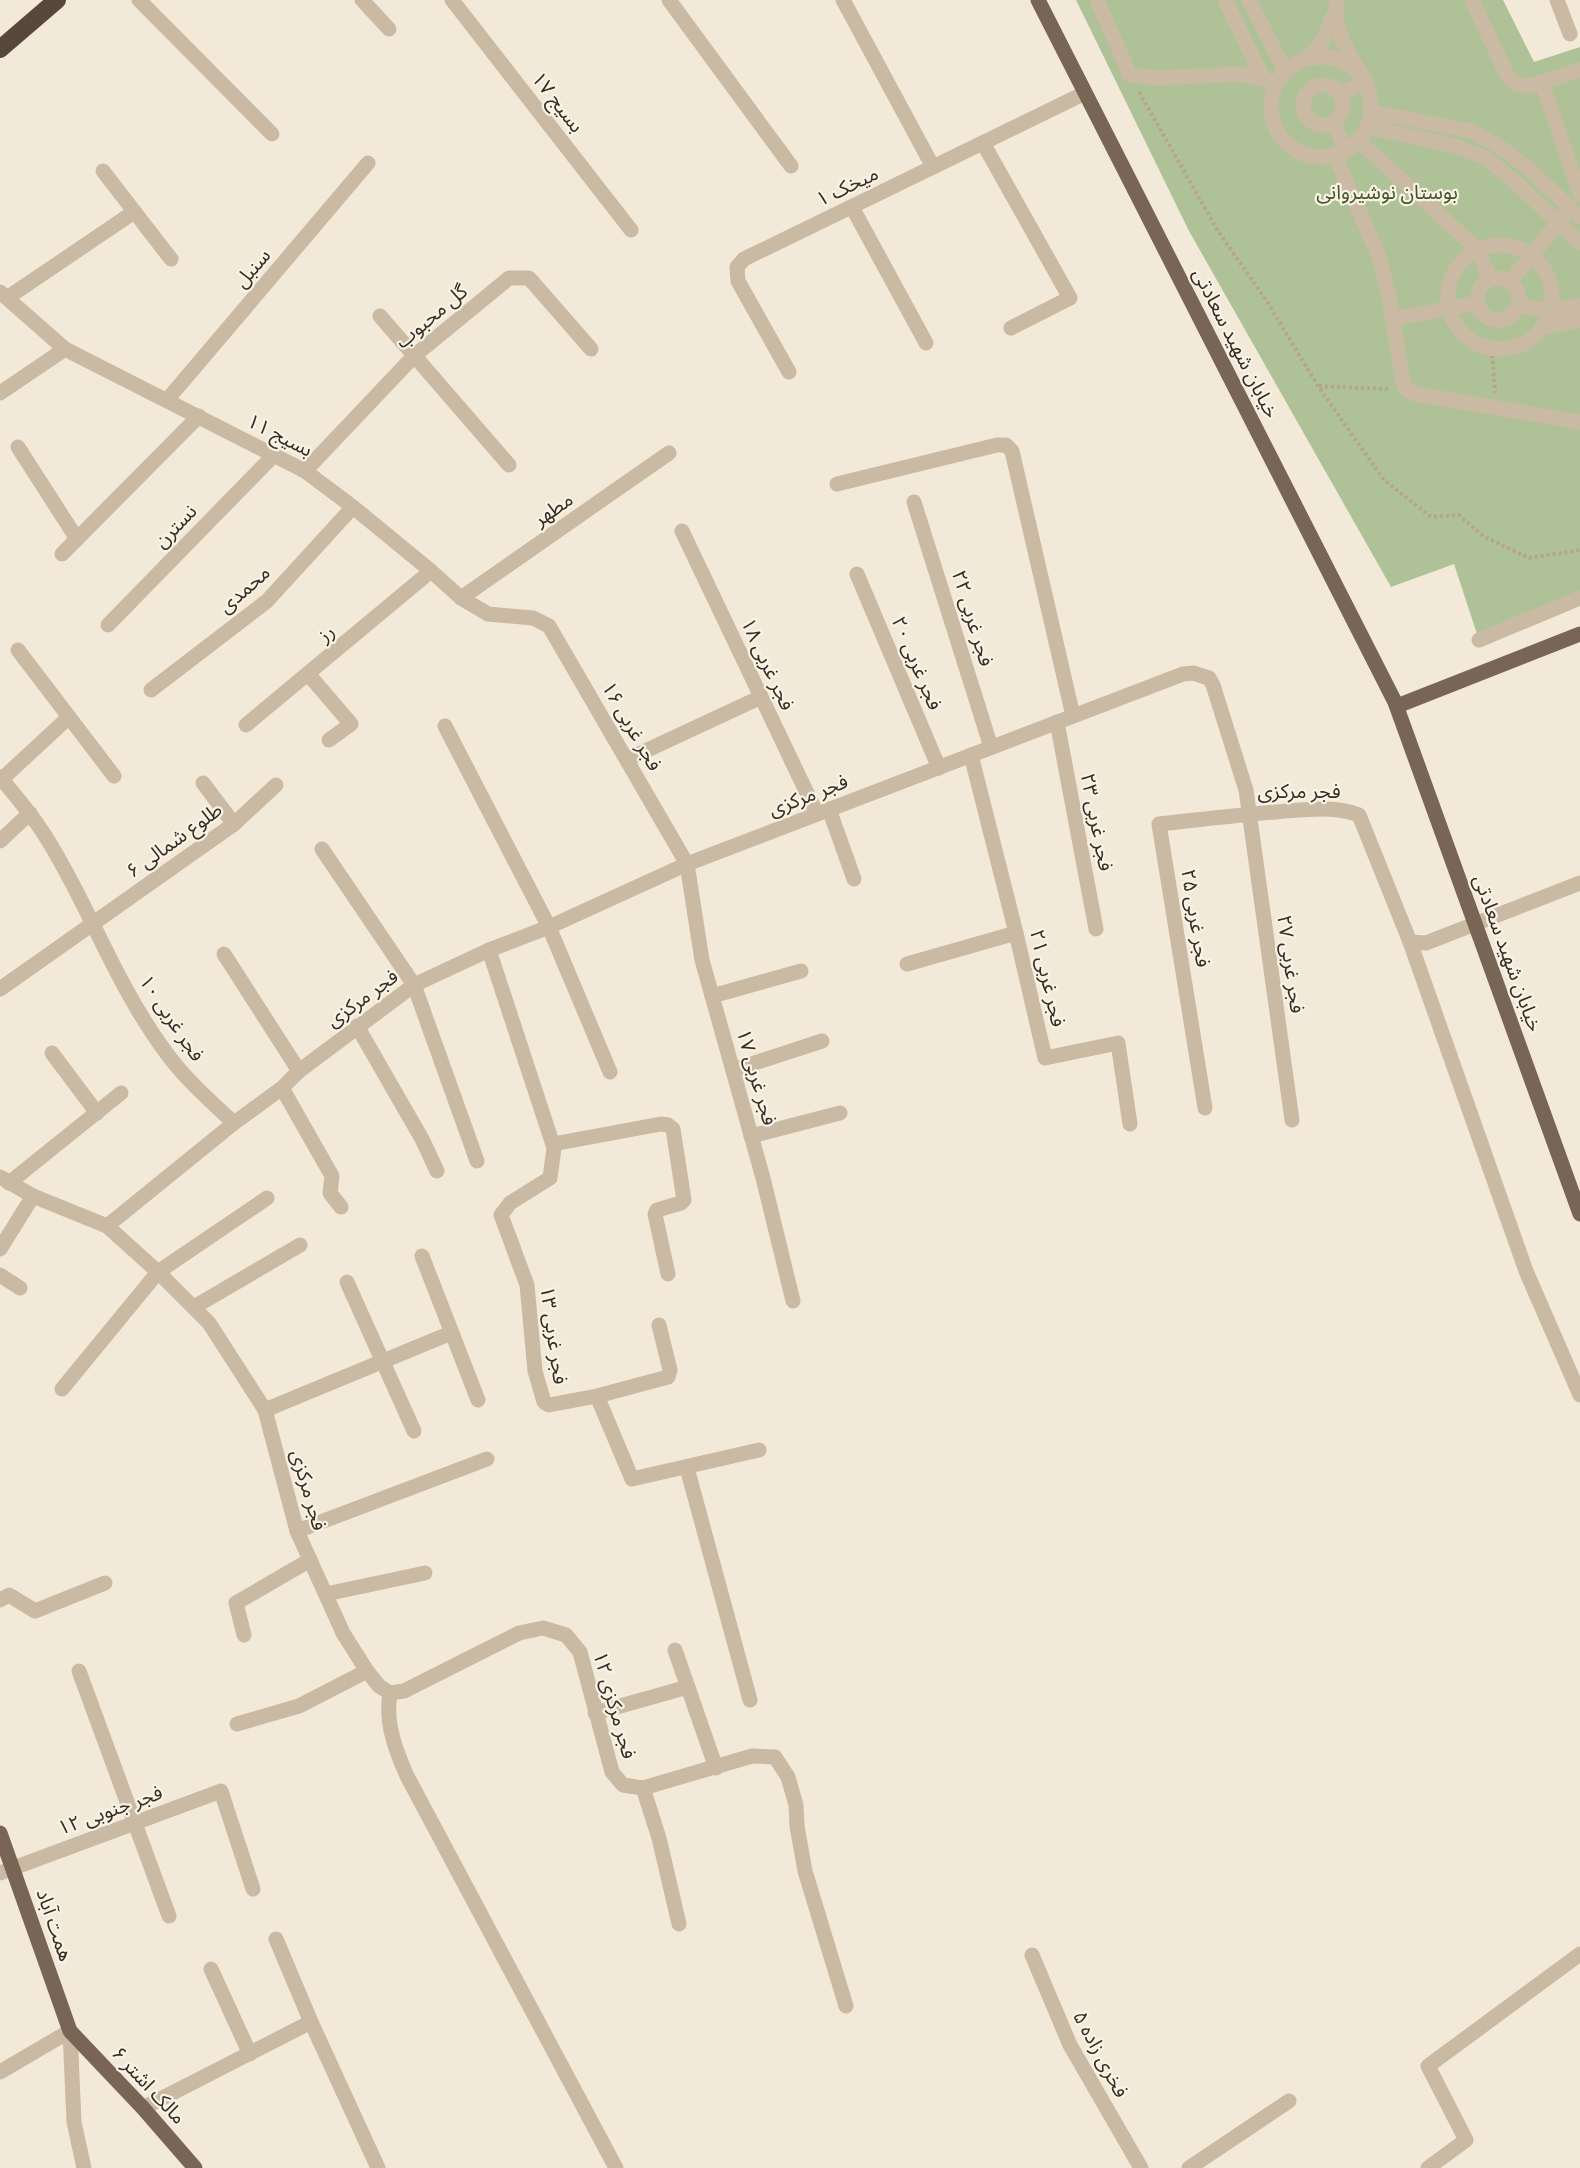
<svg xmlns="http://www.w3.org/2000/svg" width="1580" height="2168" font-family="'Roboto Condensed','Noto Sans Arabic',sans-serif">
	<rect width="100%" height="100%" fill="#f2e9d8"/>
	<polygon fill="#afc297" points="1076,0 1503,0 1534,62 1580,47 1580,598 1479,640 1454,564 1391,587 1189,231"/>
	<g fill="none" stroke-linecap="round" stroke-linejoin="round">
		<g stroke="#b7a48d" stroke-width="4" stroke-dasharray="3 3" stroke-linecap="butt">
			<polyline points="1139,92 1218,231 1266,300 1318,386 1384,480 1431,517 1459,515 1483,536 1529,558 1580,550"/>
			<polyline points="1492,349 1495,393"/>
			<polyline points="1319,386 1390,389"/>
		</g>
		<g stroke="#cbbaa3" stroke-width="15">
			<polyline points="139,0 272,134"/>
			<polyline points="362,0 389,29"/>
			<polyline points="452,0 631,230"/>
			<polyline points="669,0 791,166"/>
			<polyline points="843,0 933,167"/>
			<polyline points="1097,0 1130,75 1157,78 1240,74 1276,83"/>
			<polyline points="1225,0 1264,80"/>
			<polyline points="1249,0 1285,71"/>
			<path d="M 1337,0 C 1331,31 1351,56 1366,82 L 1340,94"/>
			<path d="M 1472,0 L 1507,75 C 1514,84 1521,87 1533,85 L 1580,70"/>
			<polyline points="1557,0 1570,34"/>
			<circle cx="1321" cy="107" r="50"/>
			<polyline points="1306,59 1322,42 1334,14"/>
			<polyline points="1542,82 1580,194"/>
			<circle cx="1323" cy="105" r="20"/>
			<path d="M 1372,112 L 1471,131 C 1514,150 1546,186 1580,217"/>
			<polyline points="1333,122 1346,151"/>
			<polyline points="1368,127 1455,146 1486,158 1514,181 1580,243"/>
			<polyline points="1359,141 1478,250 1490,280"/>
			<polyline points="983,143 1070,298 1011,328"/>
			<polyline points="1335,155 1379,257 1389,297 1403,382 1406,389 1415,394 1580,422"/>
			<polyline points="103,171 171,259"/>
			<polyline points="852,207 926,343"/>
			<circle cx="1500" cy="297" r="52"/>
			<circle cx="1498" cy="299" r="21"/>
			<polyline points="1510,282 1564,215"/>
			<polyline points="0,292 65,349 305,471 353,507 431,571 461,598 488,614 533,618 549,626 687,864 702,960 763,1178 793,1301"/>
			<polyline points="7,298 134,212"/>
			<polyline points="1518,305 1550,311 1580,305"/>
			<polyline points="380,316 509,465"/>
			<polyline points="1392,319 1478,303"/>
			<polyline points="1541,328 1580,320"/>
			<polyline points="789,372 738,281 737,267 744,259 1085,93"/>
			<polyline points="0,393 65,349"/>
			<polyline points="167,400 368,163"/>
			<polyline points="18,447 77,539"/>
			<polyline points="305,471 414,356 509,278 529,278 591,349"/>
			<polyline points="837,484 997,445 1006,445 1012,451 1073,716"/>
			<polyline points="914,502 991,747"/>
			<polyline points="682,531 817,814"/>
			<polyline points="62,554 199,416"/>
			<polyline points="857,574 939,768"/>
			<polyline points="461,598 669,453"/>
			<polyline points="108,625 273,456"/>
			<polyline points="1479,640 1580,598"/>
			<polyline points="18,650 114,776"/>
			<polyline points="309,675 351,724 329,740"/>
			<polyline points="151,690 267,601 353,507"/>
			<polyline points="1057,722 1096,929"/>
			<polyline points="246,725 431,571"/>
			<polyline points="445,726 549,927 610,1072"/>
			<polyline points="971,755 1016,933 1045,1058 1118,1043 1130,1124"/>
			<polyline points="628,759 761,697"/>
			<path d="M 0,777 C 19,800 37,821 52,847 C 91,912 117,985 162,1047 C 182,1076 208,1099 234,1123"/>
			<polyline points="2,779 69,717"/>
			<polyline points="203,783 234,824"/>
			<polyline points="829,809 854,879"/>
			<polyline points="0,841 30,813"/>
			<polyline points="322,849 414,985 477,1161"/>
			<polyline points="1410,942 1526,1271 1580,1395"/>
			<polyline points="489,950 554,1148 550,1178 510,1203 501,1215 527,1285 535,1371 544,1402 549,1405 597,1396 668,1377 670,1370 659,1325"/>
			<polyline points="224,954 299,1071"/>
			<polyline points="907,964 1016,933"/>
			<polyline points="0,989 234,824 276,785"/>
			<polyline points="712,996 801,971"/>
			<polyline points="357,1026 422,1139 437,1171"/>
			<polyline points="52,1053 97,1113"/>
			<polyline points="733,1070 822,1041"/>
			<polyline points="282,1088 332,1176 330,1193 341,1207"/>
			<path d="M 1205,1108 L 1159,824 C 1198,820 1237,815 1276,812 C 1303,810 1333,805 1359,815 L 1410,942 L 1426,943 L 1580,883"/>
			<polyline points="751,1136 840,1113"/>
			<polyline points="553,1144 661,1124 668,1125 673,1129 684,1200 681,1203 657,1210 655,1214 668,1274"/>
			<polyline points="0,1177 33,1196 107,1226 158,1272 209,1323 265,1410 297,1531 343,1633 367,1671 379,1686 390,1693"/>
			<polyline points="9,1183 121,1093"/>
			<polyline points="107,1226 234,1123 282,1088 299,1071 414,985 489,950 549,927 687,864 1183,674 1193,673 1209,678 1213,685 1246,790 1292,1120"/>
			<polyline points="0,1249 33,1196"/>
			<polyline points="422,1256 478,1400"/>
			<polyline points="0,1275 20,1288"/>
			<polyline points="347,1282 414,1431"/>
			<polyline points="194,1307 300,1245"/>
			<polyline points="62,1389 158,1272 267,1198"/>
			<polyline points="597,1396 632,1479 759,1450"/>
			<polyline points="265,1410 451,1333"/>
			<polyline points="687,1468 750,1700"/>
			<polyline points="297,1531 487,1459"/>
			<polyline points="326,1594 425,1573"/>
			<polyline points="0,1600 9,1595 35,1611 105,1583"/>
			<polyline points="244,1635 236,1603 310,1560"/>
			<polyline points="675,1650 716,1768"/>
			<polyline points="79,1671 169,1916"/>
			<polyline points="390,1693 404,1691 519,1633 543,1628 566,1635 580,1652 612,1772 623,1785 643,1788 752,1756 775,1757 788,1777 796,1805 797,1826 805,1871 846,2006"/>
			<path d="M 390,1693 C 385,1722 395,1749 407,1776 L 616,2168"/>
			<polyline points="595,1713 688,1687"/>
			<polyline points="237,1724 299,1706 367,1671"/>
			<polyline points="643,1788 659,1838 679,1924"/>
			<polyline points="0,1873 221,1791 253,1889"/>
			<polyline points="276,1939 311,2022 378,2168"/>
			<polyline points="1032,1955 1070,2045 1141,2168"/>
			<polyline points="211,1969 250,2054"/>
			<polyline points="0,2072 70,2031 74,2122 84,2168"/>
			<polyline points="143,2108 311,2022"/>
			<polyline points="1189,2168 1289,2101"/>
			<polyline points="1428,2168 1466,2140 1428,2066 1580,1954"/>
		</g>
		<g stroke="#786556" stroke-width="15">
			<polyline points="1038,0 1397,706 1580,634"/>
			<polyline points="1396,705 1580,1214"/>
			<polyline points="0,1833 70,2031 143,2108 195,2168"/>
		</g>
		<polyline stroke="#57473c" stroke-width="18" points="0,49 57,0"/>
	</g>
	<g text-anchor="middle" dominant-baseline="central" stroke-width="4.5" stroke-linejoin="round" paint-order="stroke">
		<g font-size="20" fill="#352c26" stroke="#faf2e4">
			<text transform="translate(558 102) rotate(52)">بسیج ۱۷</text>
			<text transform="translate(847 186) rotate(-26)">میخک ۱</text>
			<text transform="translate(252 268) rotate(-50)">سنبل</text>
			<text transform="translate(431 316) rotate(-40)">گل محبوب</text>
			<text transform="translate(1236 343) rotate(63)">خیابان شهید سعادتی</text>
			<text transform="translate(280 435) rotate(27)">بسیج ۱۱</text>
			<text transform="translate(553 509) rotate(-35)">مطهر</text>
			<text transform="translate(175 526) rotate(-46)">نسترن</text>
			<text transform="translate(244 589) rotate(-41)">محمدی</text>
			<text transform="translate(973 618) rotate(73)">فجر غربی ۲۲</text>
			<text transform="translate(326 633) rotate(-40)">رز</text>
			<text transform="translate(917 663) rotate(67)">فجر غربی ۲۰</text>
			<text transform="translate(768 664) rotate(65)">فجر غربی ۱۸</text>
			<text transform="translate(632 726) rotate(60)">فجر غربی ۱۶</text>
			<text x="1299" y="791">فجر مرکزی</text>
			<text transform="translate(808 795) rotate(-21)">فجر مرکزی</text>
			<text transform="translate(1097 822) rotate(79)">فجر غربی ۲۳</text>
			<text transform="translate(174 840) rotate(-36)">طلوع شمالی ۶</text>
			<text transform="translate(1196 918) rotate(81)">فجر غربی ۲۵</text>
			<text transform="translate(1508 953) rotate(70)">خیابان شهید سعادتی</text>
			<text transform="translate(1291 964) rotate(82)">فجر غربی ۲۷</text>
			<text transform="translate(1048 978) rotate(77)">فجر غربی ۲۱</text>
			<text transform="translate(362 998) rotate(-36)">فجر مرکزی</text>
			<text transform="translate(172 1018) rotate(56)">فجر غربی ۱۰</text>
			<text transform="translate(757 1077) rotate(74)">فجر غربی ۱۷</text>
			<text transform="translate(554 1335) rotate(82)">فجر غربی ۱۳</text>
			<text transform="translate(309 1490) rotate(74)">فجر مرکزی</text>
			<text transform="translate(615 1705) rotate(74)">فجر مرکزی ۱۲</text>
			<text transform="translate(110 1810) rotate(-20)">فجر جنوبی ۱۲</text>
			<text transform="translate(55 1925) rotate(71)">همت آباد</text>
			<text transform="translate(1101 2054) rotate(62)">فخری زاده ۵</text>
			<text transform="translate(149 2085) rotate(47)">مالک اشتر ۶</text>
		</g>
		<g font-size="20" fill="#405528" stroke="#faf2e4">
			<text x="1387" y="192">بوستان نوشیروانی</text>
		</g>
	</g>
</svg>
